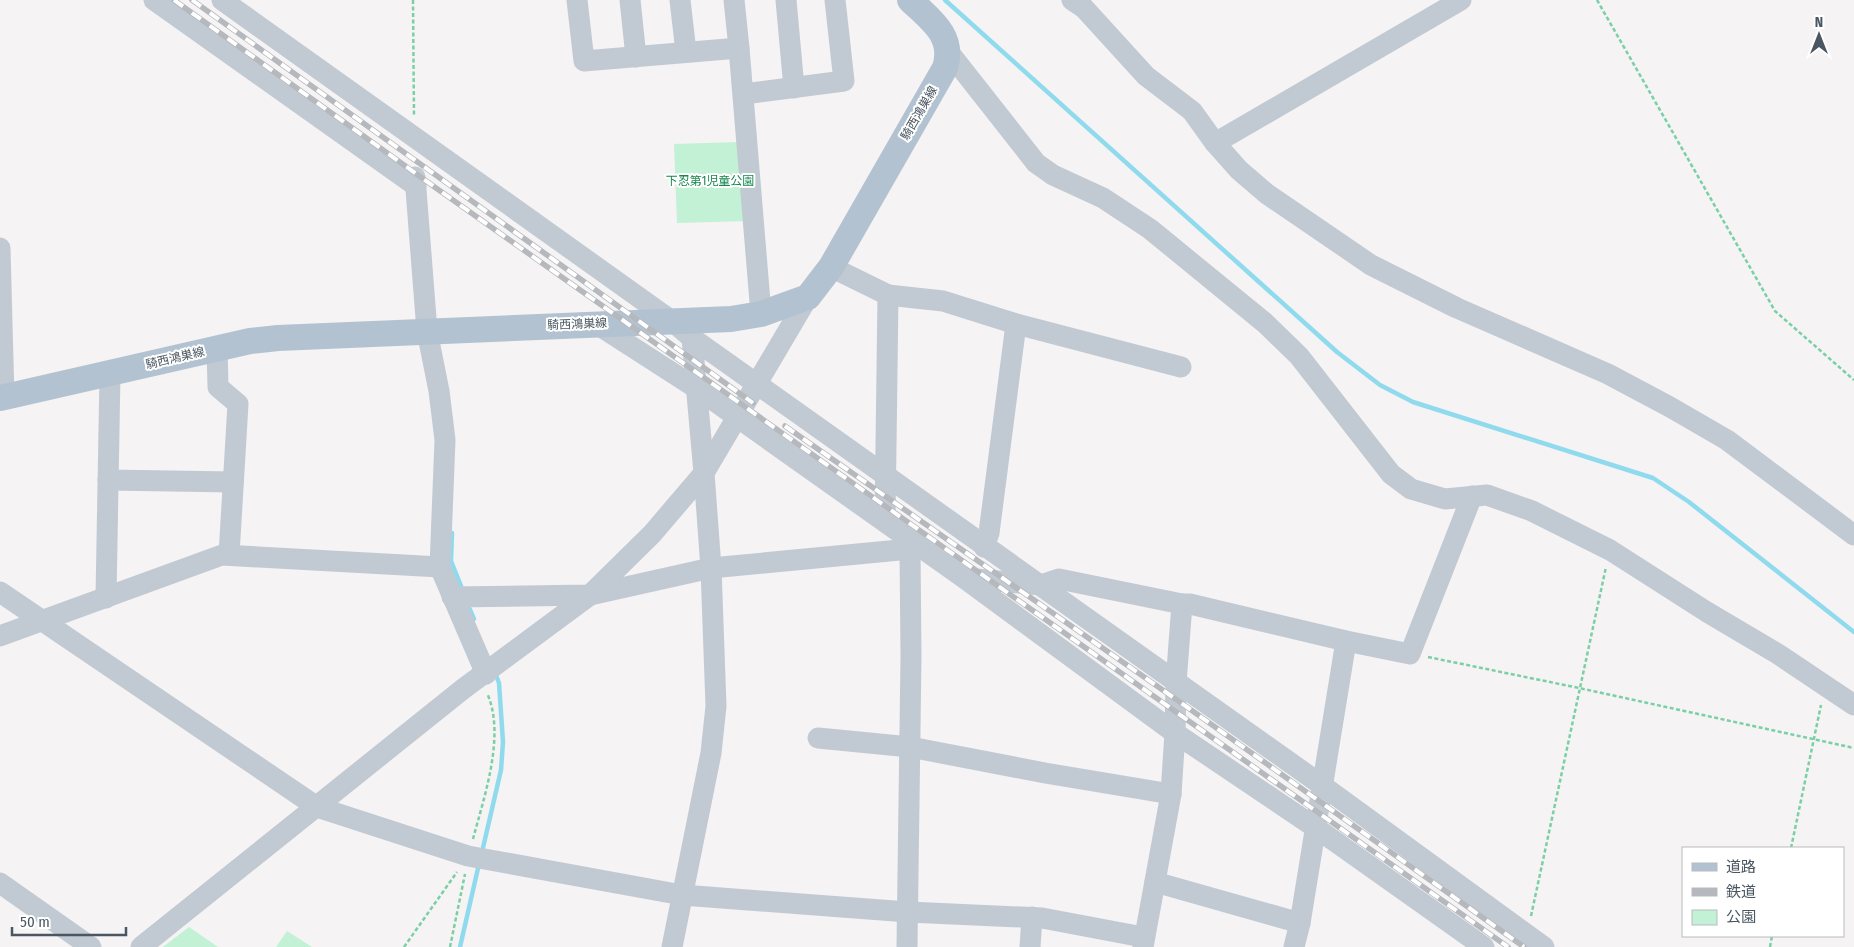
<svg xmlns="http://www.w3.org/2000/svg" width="1854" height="947" font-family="'Fira Sans Condensed','Noto Sans JP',sans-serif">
	<rect width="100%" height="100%" fill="#f5f3f3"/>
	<g fill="#c3f1d5">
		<polygon points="740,142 748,221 677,223 674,144"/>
		<polygon points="189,927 218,947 163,947"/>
		<polygon points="287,931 312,947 276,947"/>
	</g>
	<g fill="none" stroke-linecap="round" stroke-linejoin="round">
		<g stroke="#90daee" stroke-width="4.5">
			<polyline points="945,0 1337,352 1380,385 1413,402 1653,478 1689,502 1854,632"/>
			<polyline points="452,533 451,561 463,591"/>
			<polyline points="467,603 474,619"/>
			<polyline points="482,852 501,770 503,742 499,683 495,673"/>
			<polyline points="460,947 479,864"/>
		</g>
		<g stroke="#7ad0a6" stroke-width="2.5" stroke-dasharray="4 2.5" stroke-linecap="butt">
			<polyline points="413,0 414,116"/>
			<polyline points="1597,0 1775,311 1854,380"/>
			<polyline points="1428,657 1579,688 1854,748"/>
			<path d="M 473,839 C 484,797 506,735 487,693"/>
			<polyline points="1791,848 1821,705"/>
			<polyline points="1531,916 1606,567"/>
			<polyline points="404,947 457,872"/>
			<polyline points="450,947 465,874"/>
			<polyline points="1770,947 1772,936"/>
		</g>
		<g stroke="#c1cad2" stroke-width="21">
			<polyline points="154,0 416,186"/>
			<polyline points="222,0 672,321 692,338 1323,786 1544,947"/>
			<polyline points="577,0 584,61 739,48 761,314"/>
			<polyline points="630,0 636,57"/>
			<polyline points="680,0 686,52"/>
			<polyline points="734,0 739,48"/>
			<polyline points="786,0 794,88"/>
			<polyline points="1072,0 1084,8 1146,76 1192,111 1215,143 1239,170 1267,194 1371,265 1457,308 1608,374 1670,407 1727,440 1854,535"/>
			<polyline points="948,51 1036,163 1053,175 1103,198 1150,229 1265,323 1299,356 1391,474 1411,489 1445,499 1487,495 1532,511 1610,550 1707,612 1778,654 1854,705"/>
			<polyline points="744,94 844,81 835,0"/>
			<polyline points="1215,143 1461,0"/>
			<polyline points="415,177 427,331 439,391 445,440 440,567 486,674"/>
			<polyline points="0,248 4,398"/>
			<polyline points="831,267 888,295 885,521"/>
			<polyline points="888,295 943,301 1016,324 1181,367"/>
			<polyline points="595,323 696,388 964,578 1175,733 1316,828 1484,947"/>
			<polyline points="217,348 218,387 238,404 229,555"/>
			<polyline points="108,480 233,482"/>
			<polyline points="984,547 989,533 1016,324"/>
			<polyline points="965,578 1041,585 1059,579 1182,604 1190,604 1346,641 1410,654 1472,496"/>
			<polyline points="0,592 317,807 468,856 682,895 908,912 1042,918 1143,937"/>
			<polyline points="452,597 590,595 711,568 910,549"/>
			<polyline points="106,598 110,373"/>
			<polyline points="0,636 222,555 440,567"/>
			<polyline points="818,738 910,747 1045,773 1171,794"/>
			<polyline points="1155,882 1300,923"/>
			<polyline points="0,883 91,947"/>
			<polyline points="141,947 463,689 590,595 652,534 704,473 808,297"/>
			<polyline points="672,947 711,753 716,706 711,568 704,473 692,338"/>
			<polyline points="907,947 911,657 910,549 915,542"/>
			<polyline points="1030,947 1032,917"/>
			<polyline points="1143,947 1171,794 1175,733 1176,683 1182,604"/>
			<polyline points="1294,947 1300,923 1346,641"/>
		</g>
		<path stroke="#b3c2d1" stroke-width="26" d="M 0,398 L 250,341 L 278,338 L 731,319 L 761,314 L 808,297 L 831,267 L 945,68 C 955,36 931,20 910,0"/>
		<defs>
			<g id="rail">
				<polyline points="174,0 436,188 1508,947"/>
				<polyline points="192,0 753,403"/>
				<polyline points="785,426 1187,707 1524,947"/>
			</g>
		</defs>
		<use href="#rail" stroke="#b5b8bd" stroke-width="5.5"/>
		<use href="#rail" stroke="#fff" stroke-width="4" stroke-dasharray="11" stroke-linecap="butt"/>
	</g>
	<g text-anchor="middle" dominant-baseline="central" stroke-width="4" stroke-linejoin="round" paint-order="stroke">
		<g font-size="12" fill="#4a5661" stroke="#fff">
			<text transform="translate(919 113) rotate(-60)">騎西鴻巣線</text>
			<text transform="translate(577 324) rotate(-2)">騎西鴻巣線</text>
			<text transform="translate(175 358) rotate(-13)">騎西鴻巣線</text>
		</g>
		<g font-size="12" fill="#17864f" stroke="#fff">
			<text x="710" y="181">下忍第1児童公園</text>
		</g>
	</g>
	<rect x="1682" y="847" width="162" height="90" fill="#ffffff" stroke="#b7bbc0"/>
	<rect x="1692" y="863" width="25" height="8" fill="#b3c2d1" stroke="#b7bbc0"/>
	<text x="1726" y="872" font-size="15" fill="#4a5661">道路</text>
	<rect x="1692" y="888" width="25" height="8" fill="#b5b8bd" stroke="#b7bbc0"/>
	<text x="1726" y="897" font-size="15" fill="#4a5661">鉄道</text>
	<rect x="1692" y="910" width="25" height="15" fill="#c3f1d5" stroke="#b7bbc0"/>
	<text x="1726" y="922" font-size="15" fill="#4a5661">公園</text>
	<g transform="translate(1819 35)" stroke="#ffffff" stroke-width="4" paint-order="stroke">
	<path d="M0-4L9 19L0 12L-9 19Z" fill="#4a5661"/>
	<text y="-8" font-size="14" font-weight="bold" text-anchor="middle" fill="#4a5661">N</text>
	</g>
	<path d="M12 927v8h114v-8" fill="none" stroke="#4a5661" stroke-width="2.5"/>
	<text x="20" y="927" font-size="15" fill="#4a5661" stroke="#ffffff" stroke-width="4" paint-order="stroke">50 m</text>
</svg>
